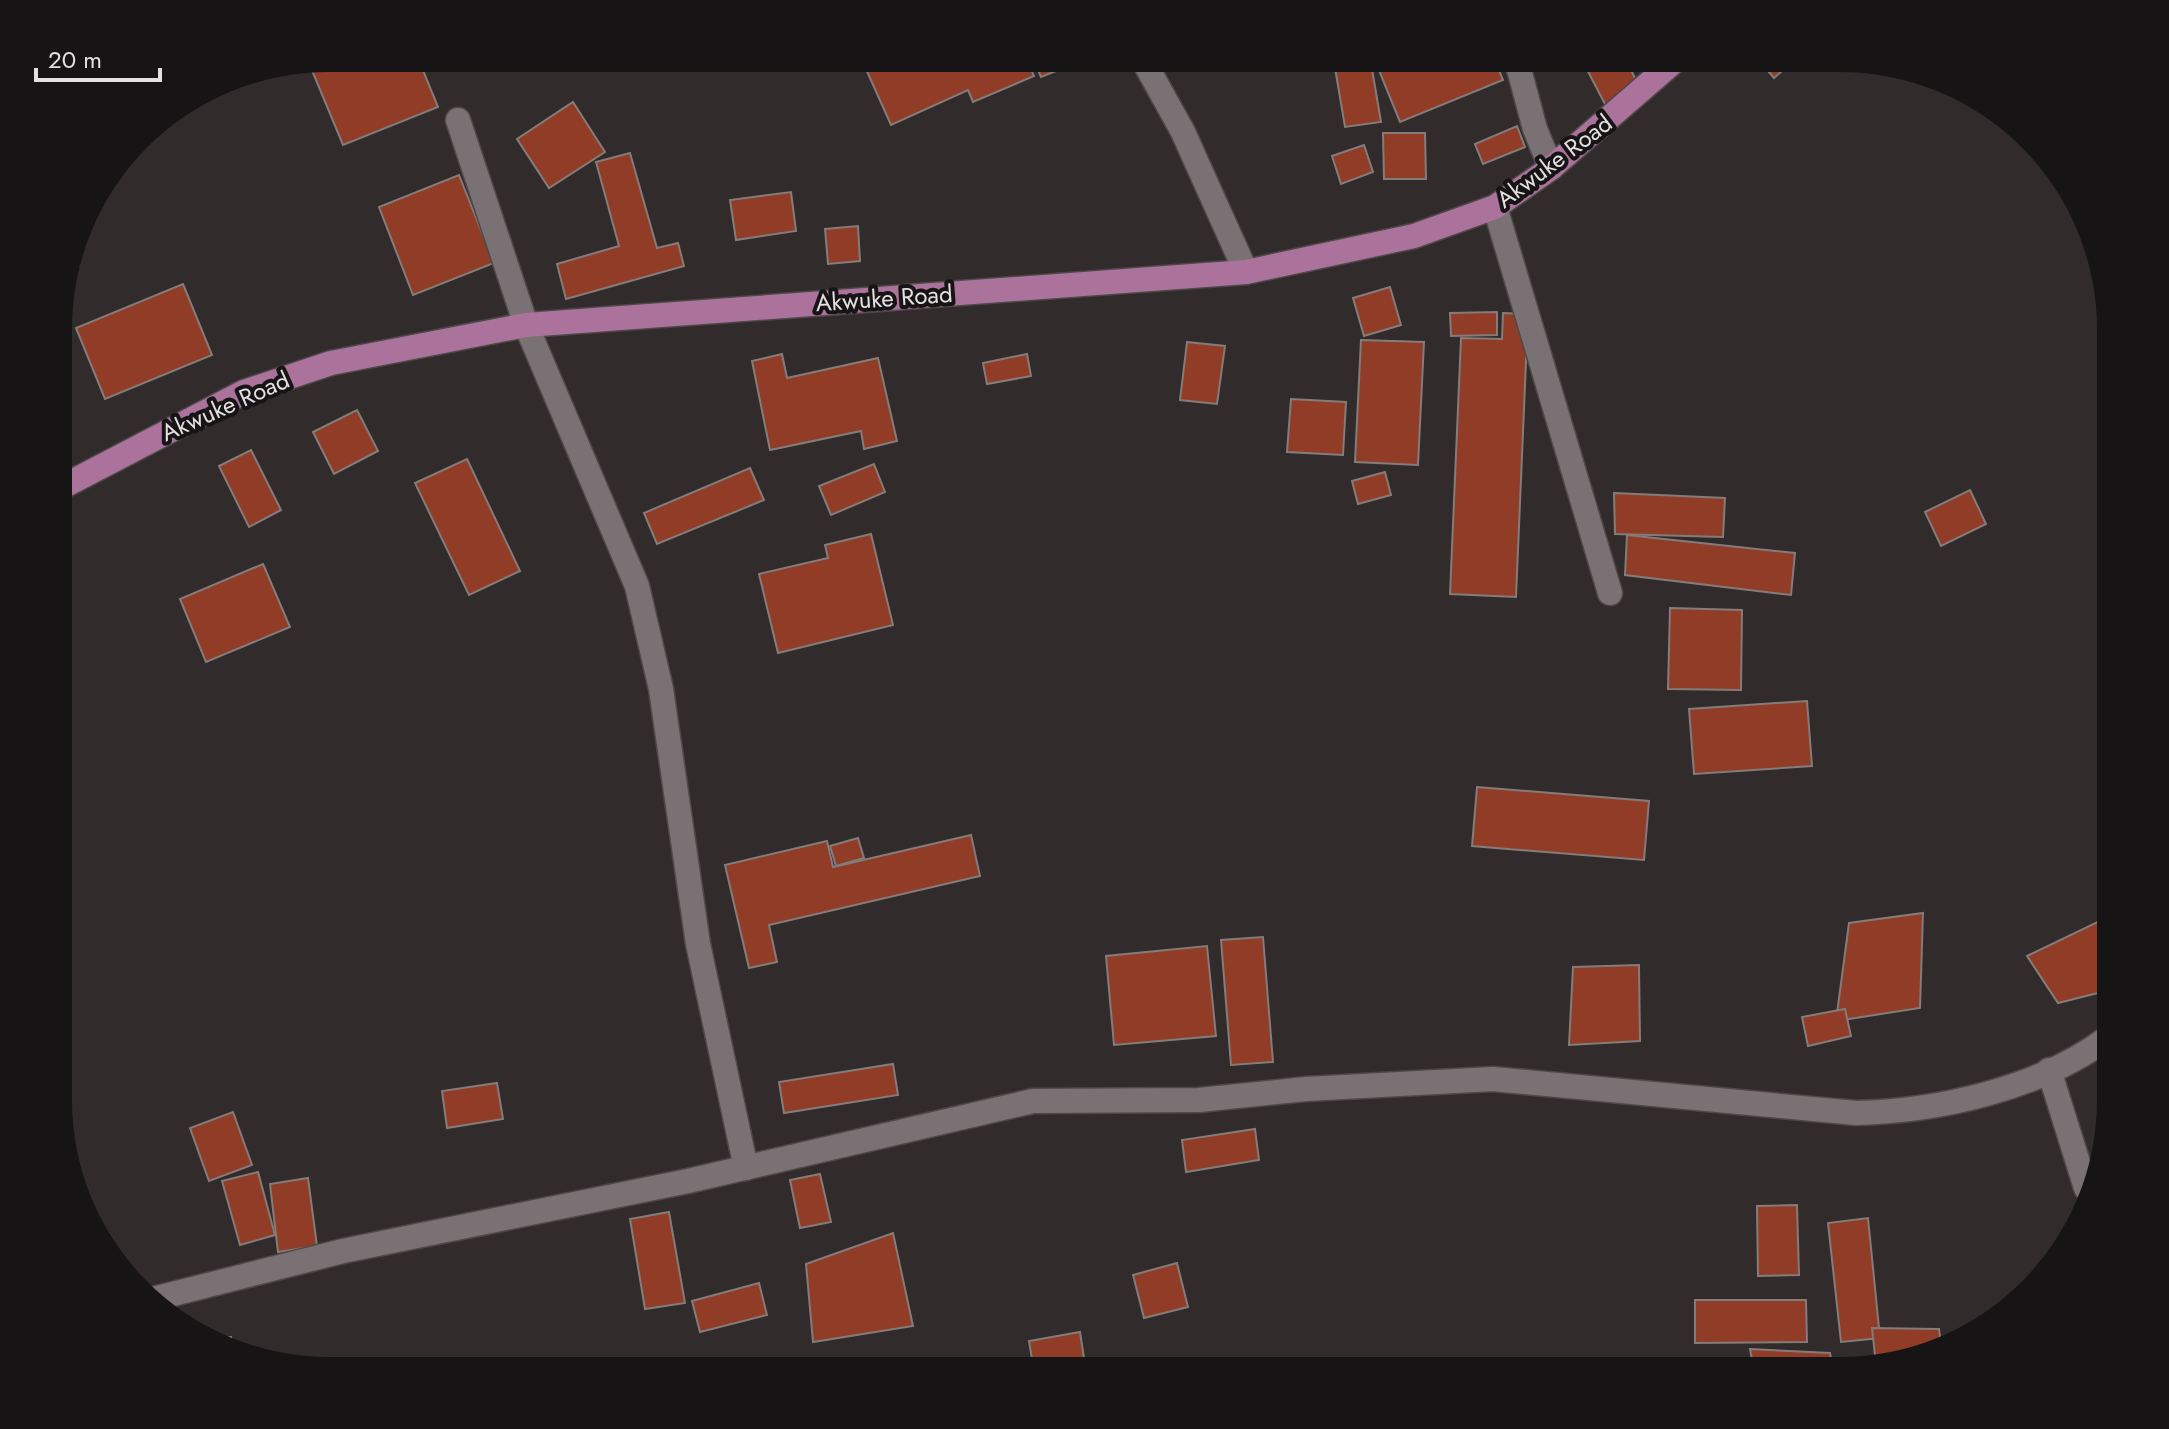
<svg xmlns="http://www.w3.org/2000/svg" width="2169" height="1429" font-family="Jost,sans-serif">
	<rect width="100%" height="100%" fill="#312b2c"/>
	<g fill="#903c26" stroke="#847c7a" stroke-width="2">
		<polygon points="335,58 418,58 438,107 343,145 311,68"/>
		<polygon points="861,58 1026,58 1034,76 973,102 968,90 891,125"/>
		<polygon points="1033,58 1083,58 1084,60 1041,77"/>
		<polygon points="1374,58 1494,58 1503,80 1400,122"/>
		<polygon points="1581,58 1625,58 1641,90 1607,108"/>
		<polygon points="1757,58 1797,58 1774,78"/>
		<polygon points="1371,63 1381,122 1345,127 1335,68"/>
		<polygon points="573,102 605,152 549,188 517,139"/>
		<polygon points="1517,126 1525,147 1483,164 1475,144"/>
		<polygon points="1383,133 1425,133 1426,179 1384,179"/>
		<polygon points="1364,145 1373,172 1341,184 1332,156"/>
		<polygon points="630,153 657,248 678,243 684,266 566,299 557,264 619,246 596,162"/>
		<polygon points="459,175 494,263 413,295 379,207"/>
		<polygon points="791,192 796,231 736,240 730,200"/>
		<polygon points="858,226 860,261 828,264 825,229"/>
		<polygon points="74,249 79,266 68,270"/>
		<polygon points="183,284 212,355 105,399 76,328"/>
		<polygon points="1390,287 1401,325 1364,336 1353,298"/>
		<polygon points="1497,312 1497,335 1451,336 1450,313"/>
		<polygon points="1503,313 1528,314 1516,597 1450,594 1461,338 1502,339"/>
		<polygon points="1361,340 1424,342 1418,465 1355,462"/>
		<polygon points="1187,342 1225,346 1217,404 1180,400"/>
		<polygon points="782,354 787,378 878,358 897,441 864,449 861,431 770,450 752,361"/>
		<polygon points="1027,354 1031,376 987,384 983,363"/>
		<polygon points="1291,399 1346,402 1343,455 1287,452"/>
		<polygon points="357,410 378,451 334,474 313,432"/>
		<polygon points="60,448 69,467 60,472"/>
		<polygon points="251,450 281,510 249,527 219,466"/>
		<polygon points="467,459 520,571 469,595 415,483"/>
		<polygon points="874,464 885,492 831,515 819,486"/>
		<polygon points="750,468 764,500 657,544 644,513"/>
		<polygon points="1385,472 1391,495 1358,504 1352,481"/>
		<polygon points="1970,490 1986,524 1941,546 1925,512"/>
		<polygon points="1614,493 1725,498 1723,537 1615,534"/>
		<polygon points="871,534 893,625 778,653 759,574 828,558 825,545"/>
		<polygon points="1627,535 1795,553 1791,595 1625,575"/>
		<polygon points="263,564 290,627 206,662 180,599"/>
		<polygon points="1670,608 1742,610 1741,690 1668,689"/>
		<polygon points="1807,701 1812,766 1694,774 1689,709"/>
		<polygon points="1477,787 1649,801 1644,860 1472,846"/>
		<polygon points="971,835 980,876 769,925 777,962 749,968 725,865 827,841 833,867"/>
		<polygon points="858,838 864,858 836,866 830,846"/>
		<polygon points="1923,913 1920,1008 1836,1021 1849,923"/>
		<polygon points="2110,916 2110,990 2058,1003 2027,956"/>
		<polygon points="1263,937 1273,1062 1231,1065 1221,940"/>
		<polygon points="1207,946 1216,1036 1114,1045 1106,956"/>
		<polygon points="1639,965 1640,1041 1569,1045 1573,967"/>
		<polygon points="1845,1009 1851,1036 1808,1046 1802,1017"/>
		<polygon points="893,1064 898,1095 784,1113 779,1082"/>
		<polygon points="497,1083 503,1119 447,1128 442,1091"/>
		<polygon points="233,1112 252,1165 209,1181 190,1128"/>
		<polygon points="1255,1129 1259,1160 1186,1172 1182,1140"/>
		<polygon points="258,1172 275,1235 240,1245 222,1181"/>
		<polygon points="820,1174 831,1222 800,1228 790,1180"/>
		<polygon points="308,1178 317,1246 278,1252 270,1184"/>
		<polygon points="1797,1205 1799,1275 1758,1276 1757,1206"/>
		<polygon points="669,1212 685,1303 645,1309 630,1219"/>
		<polygon points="1868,1218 1880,1338 1841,1342 1828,1223"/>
		<polygon points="893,1233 913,1326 813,1342 806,1264"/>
		<polygon points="1177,1263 1188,1307 1144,1318 1133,1275"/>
		<polygon points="759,1283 767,1315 700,1332 692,1301"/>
		<polygon points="1695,1300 1806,1300 1807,1342 1695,1343"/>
		<polygon points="1872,1328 1939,1329 1941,1345 1876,1365"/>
		<polygon points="1080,1332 1086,1371 1034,1371 1029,1341"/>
		<polygon points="231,1337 234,1353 211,1341"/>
		<polygon points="1750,1349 1830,1353 1833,1370 1754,1370"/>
	</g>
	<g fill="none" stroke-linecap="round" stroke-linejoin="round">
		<defs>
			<g id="minor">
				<polyline points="1142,58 1183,132 1246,272"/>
				<polyline points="1516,58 1535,129 1551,168"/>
				<polyline points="458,120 526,325 637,586 661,689 698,944 746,1168"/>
				<polyline points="1495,207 1610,593"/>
				<polyline points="2049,1070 2086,1188"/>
				<path d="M 153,1299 L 343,1251 L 688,1181 L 1033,1101 L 1199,1100 L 1306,1089 L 1493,1079 L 1856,1113 C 1940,1111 2042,1088 2110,1036"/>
			</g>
			<polyline id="major" points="60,488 244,392 331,363 526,325 1246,272 1414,236 1495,207 1551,168 1678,58"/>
		</defs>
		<use href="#minor" stroke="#4e4849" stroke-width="27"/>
		<use href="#major" stroke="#4e4849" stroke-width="27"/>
		<use href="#minor" stroke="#797173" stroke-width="24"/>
		<use href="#major" stroke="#ab729c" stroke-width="24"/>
	</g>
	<g text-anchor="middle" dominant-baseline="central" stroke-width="8" stroke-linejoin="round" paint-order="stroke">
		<g font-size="24" fill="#e4dfe0" stroke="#171415">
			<text transform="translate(1554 161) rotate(-37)">Akwuke Road</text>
			<text transform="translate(884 298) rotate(-4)">Akwuke Road</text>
			<text transform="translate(225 406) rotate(-24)">Akwuke Road</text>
		</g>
	</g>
	<path d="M0 0H2169V1429H0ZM329 72H1840A257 257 0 0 1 2097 329V1100A257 257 0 0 1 1840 1357H329A257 257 0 0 1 72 1100V329A257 257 0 0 1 329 72Z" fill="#171415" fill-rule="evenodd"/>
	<path d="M36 68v12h124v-12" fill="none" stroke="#e4dfe0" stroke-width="4"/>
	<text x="48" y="68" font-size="24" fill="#e4dfe0" stroke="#171415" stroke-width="6" paint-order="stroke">20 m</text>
</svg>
